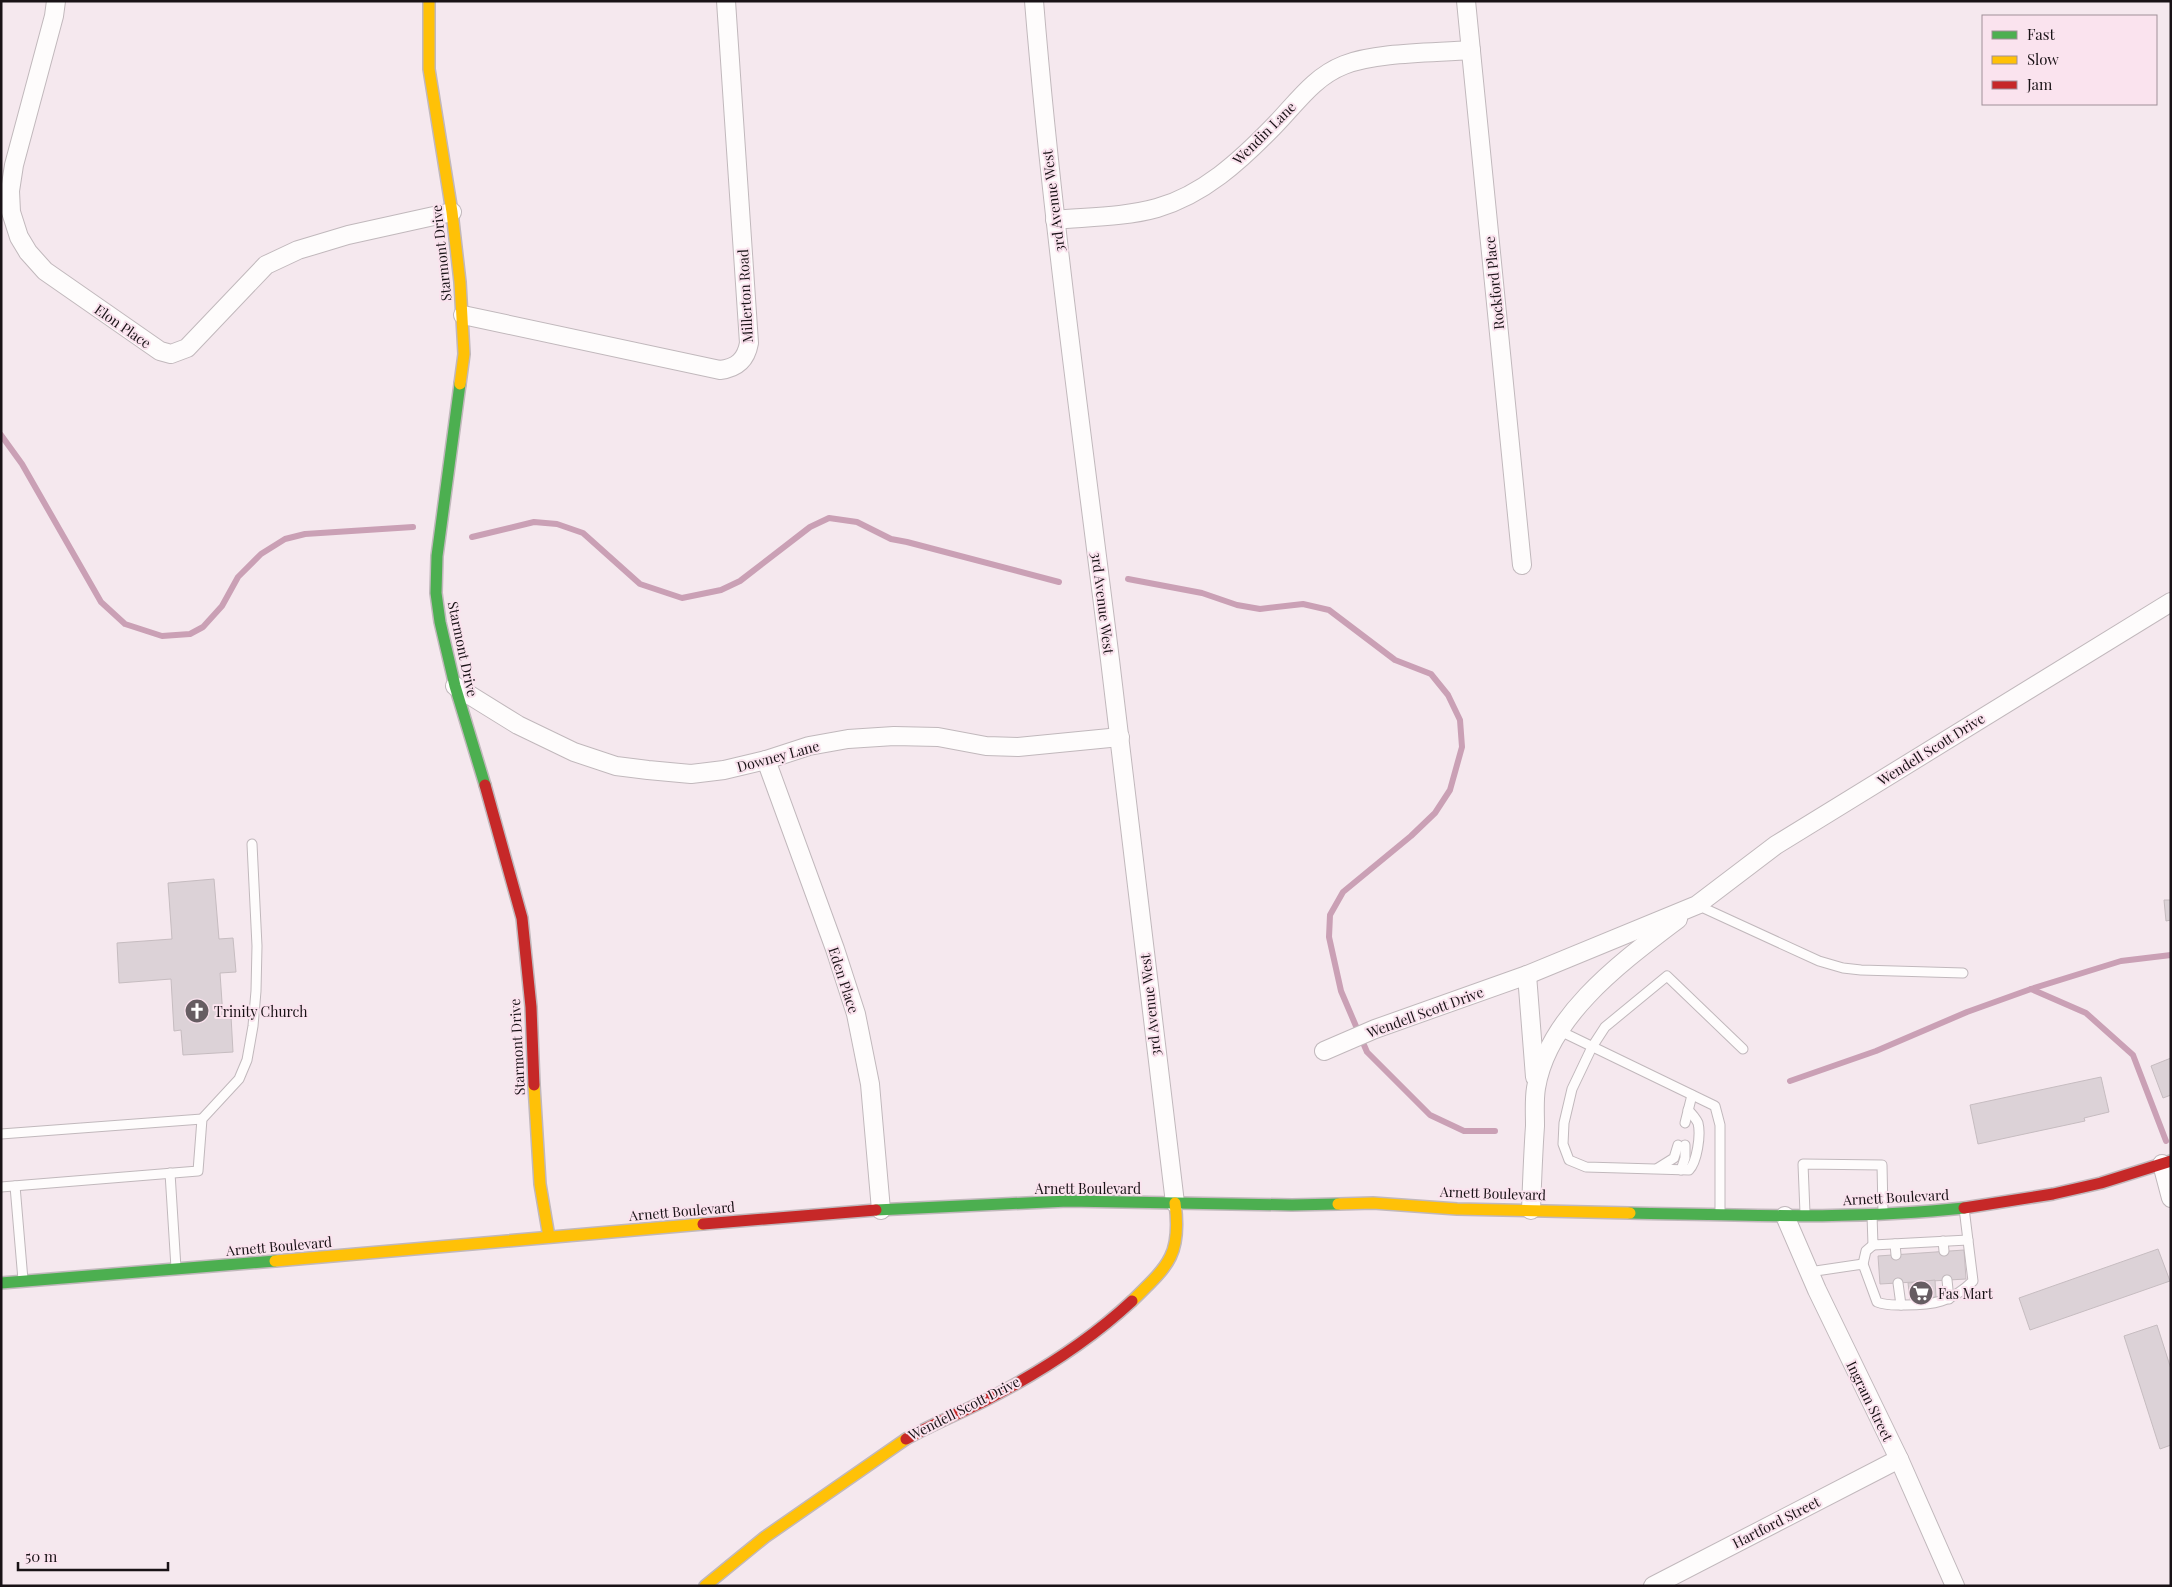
<svg xmlns="http://www.w3.org/2000/svg" width="2172" height="1587" font-family="'Playfair Display',serif">
	<rect width="100%" height="100%" fill="#f5e8ee"/>
	<g fill="none" stroke-linecap="round" stroke-linejoin="round">
		<g stroke="#caa0b5" stroke-width="6">
			<polyline points="1,435 22,464 101,602 125,624 162,636 190,634 203,627 222,606 238,577 261,554 285,539 305,534 413,527"/>
			<polyline points="472,537 534,522 557,524 583,533 640,584 682,598 721,590 740,581 810,527 829,518 857,522 891,539 907,542 1059,582"/>
			<polyline points="1128,579 1202,593 1237,605 1260,609 1303,604 1329,610 1395,660 1431,674 1448,695 1460,720 1462,747 1450,790 1435,813 1411,836 1343,892 1330,915 1329,937 1341,991 1367,1052 1430,1115 1464,1131 1495,1131"/>
			<polyline points="2031,989 2086,1013 2133,1055 2166,1141"/>
			<polyline points="1790,1081 1876,1051 1967,1012 2031,989 2121,961 2171,955"/>
		</g>
	</g>
	<g fill="#dcd2d7" stroke="#c6bcc0">
		<polygon points="214,879 219,939 233,938 236,972 220,973 223,1017 231,1016 233,1052 183,1055 181,1030 174,1031 171,979 119,983 117,943 172,939 168,883"/>
		<polygon points="2164,900 2171,900 2171,920 2166,921"/>
		<polygon points="2171,1058 2171,1095 2163,1098 2151,1066"/>
		<polygon points="2101,1077 2109,1112 2084,1118 2085,1121 1978,1144 1970,1105"/>
		<polygon points="2158,1249 2170,1281 2030,1330 2019,1298"/>
		<polygon points="1964,1250 1966,1279 1880,1284 1878,1256"/>
		<polygon points="1935,1280 1936,1297 1910,1299 1908,1283"/>
		<polygon points="2157,1325 2171,1369 2171,1445 2160,1449 2124,1336"/>
	</g>
	<g fill="none" stroke-linecap="round" stroke-linejoin="round">
		<defs>
			<g id="lane">
				<polyline points="1697,905 1819,961 1843,968 1861,970 1963,973"/>
				<polyline points="1560,1031 1715,1106 1720,1125 1720,1214"/>
				<path d="M 1688,1110 C 1691,1113 1696,1119 1698,1123 C 1701,1135 1697,1162 1689,1170 L 1586,1167 L 1569,1160 L 1563,1144 L 1564,1123 L 1572,1089 L 1592,1047 L 1605,1027 L 1667,976 L 1743,1049"/>
				<polyline points="1685,1123 1692,1095"/>
				<polyline points="1,1134 202,1119"/>
				<polyline points="1658,1168 1674,1158 1678,1145"/>
				<polyline points="1681,1170 1685,1158 1685,1145"/>
				<polyline points="170,1173 176,1268"/>
				<polyline points="15,1186 23,1280"/>
				<polyline points="1,1187 198,1171 202,1119 239,1079 247,1060 253,1026 256,991 257,946 252,844"/>
				<polyline points="1805,1213 1803,1164 1882,1165 1883,1211"/>
				<polyline points="1872,1215 1873,1245 1968,1240"/>
				<polyline points="1943,1241 1944,1251"/>
				<polyline points="1895,1244 1896,1255"/>
				<polyline points="1863,1264 1866,1251 1873,1245"/>
				<path d="M 1809,1272 L 1863,1264 L 1877,1302 C 1887,1306 1895,1305 1905,1305 C 1933,1305 1952,1302 1973,1281 L 1964,1208"/>
				<polyline points="1947,1280 1949,1299"/>
				<polyline points="1898,1283 1901,1305"/>
			</g>
			<g id="street">
				<polyline points="56,1 54,16 14,165 10,191 11,212 19,237 28,252 45,271 160,351 171,354 187,348 266,265 298,250 348,235 452,212"/>
				<path d="M 1034,1 C 1052,222 1083,441 1110,660 C 1133,841 1152,1022 1175,1203"/>
				<polyline points="1466,1 1522,565"/>
				<path d="M 1055,220 C 1088,217 1125,217 1157,208 C 1203,195 1240,161 1273,127 C 1295,105 1313,77 1344,65 C 1377,52 1434,53 1471,50"/>
				<path d="M 463,315 L 720,370 C 737,368 746,360 749,343 L 726,1"/>
				<polyline points="455,686 518,725 574,752 616,766 648,770 691,774 724,770 766,760 809,746 848,739 894,736 938,737 986,746 1018,747 1120,737"/>
				<polyline points="766,760 835,949 856,1014 870,1084 881,1210"/>
				<polyline points="1527,975 1535,1077"/>
				<polyline points="1324,1051 1375,1029 1527,975 1697,905 1776,845 2171,602"/>
				<polyline points="2162,1164 2171,1198"/>
				<path d="M 1531,1210 C 1532,1182 1533,1154 1535,1126 C 1535,1113 1534,1100 1536,1088 C 1548,1015 1623,961 1678,919"/>
				<polyline points="1785,1216 1817,1290 1899,1459 1955,1586"/>
				<polyline points="1653,1586 1899,1459"/>
			</g>
			<g id="fast">
				<polyline points="460,384 437,556 436,593 440,622 455,686 485,785"/>
				<polyline points="876,1210 1068,1201 1292,1205 1338,1204"/>
				<path d="M 1630,1213 C 1741,1215 1854,1220 1964,1208"/>
				<polyline points="1,1283 275,1261"/>
			</g>
			<g id="slow">
				<polyline points="429,1 429,69 452,212 460,282 464,354 460,384"/>
				<polyline points="534,1085 540,1184 549,1237"/>
				<polyline points="1338,1204 1373,1203 1457,1209 1630,1213"/>
				<polyline points="275,1261 703,1224"/>
				<path d="M 1132,1301 C 1168,1266 1182,1255 1175,1203"/>
				<polyline points="705,1586 765,1537 906,1439"/>
			</g>
			<g id="jam">
				<polyline points="485,785 522,918 531,1007 534,1085"/>
				<polyline points="1964,1208 2053,1194 2101,1183 2171,1161"/>
				<polyline points="703,1224 876,1210"/>
				<path d="M 906,1439 C 931,1425 958,1414 984,1401 C 1037,1374 1089,1341 1132,1301"/>
			</g>
		</defs>
		<use href="#lane" stroke="#c1b8bc" stroke-width="11"/>
		<use href="#street" stroke="#c1b8bc" stroke-width="20"/>
		<use href="#fast" stroke="#c1b8bc" stroke-width="14"/>
		<use href="#slow" stroke="#c1b8bc" stroke-width="14"/>
		<use href="#jam" stroke="#c1b8bc" stroke-width="14"/>
		<use href="#lane" stroke="#fefcfc" stroke-width="9"/>
		<use href="#street" stroke="#fefcfc" stroke-width="18"/>
		<use href="#fast" stroke="#4caf50" stroke-width="11"/>
		<use href="#slow" stroke="#ffc107" stroke-width="11"/>
		<use href="#jam" stroke="#c62828" stroke-width="11"/>
	</g>
	<defs>
		<symbol id="church-disc" viewBox="-11 -11 22 22"><circle r="9.5" fill="#665d62" stroke="#fae3ee"/><path d="M-1.2-6h2.4v3.5h3.3v2.4h-3.3V6h-2.4V-.1h-3.3v-2.4h3.3Z" fill="#fff"/></symbol>
		<symbol id="supermarket-disc" viewBox="-11 -11 22 22"><circle r="9.5" fill="#665d62" stroke="#fae3ee"/><path d="M-6-5.5h2.5l.6 2H6L4.5 2H-2.5L-4.4-4H-6ZM-1.5 3.2a1.3 1.3 0 1 0 .1 0ZM3 3.2a1.3 1.3 0 1 0 .1 0Z" fill="#fff"/></symbol>
	</defs>
	<g fill-rule="evenodd">
		<use href="#church-disc" x="183" y="997" width="28" height="28"/>
		<use href="#supermarket-disc" x="1907" y="1279" width="28" height="28"/>
	</g>
	<g text-anchor="middle" dominant-baseline="central" stroke-width="4" stroke-linejoin="round" paint-order="stroke">
		<g font-size="14" fill="#191216" stroke="#fae3ee">
			<text transform="translate(1264 133) rotate(-45)">Wendin Lane</text>
			<text transform="translate(1053 201) rotate(-97)">3rd Avenue West</text>
			<text transform="translate(441 253) rotate(-96)">Starmont Drive</text>
			<text transform="translate(1494 283) rotate(-96)">Rockford Place</text>
			<text transform="translate(745 296) rotate(-93)">Millerton Road</text>
			<text transform="translate(123 326) rotate(35)">Elon Place</text>
			<text transform="translate(1103 603) rotate(83)">3rd Avenue West</text>
			<text transform="translate(463 649) rotate(78)">Starmont Drive</text>
			<text transform="translate(1931 749) rotate(-32)">Wendell Scott Drive</text>
			<text transform="translate(778 756) rotate(-15)">Downey Lane</text>
			<text transform="translate(844 980) rotate(72)">Eden Place</text>
			<text transform="translate(1150 1005) rotate(-96)">3rd Avenue West</text>
			<text transform="translate(1425 1012) rotate(-20)">Wendell Scott Drive</text>
			<text transform="translate(517 1047) rotate(-93)">Starmont Drive</text>
			<text x="1088" y="1188">Arnett Boulevard</text>
			<text transform="translate(1493 1193) rotate(2)">Arnett Boulevard</text>
			<text transform="translate(1896 1197) rotate(-3)">Arnett Boulevard</text>
			<text transform="translate(682 1211) rotate(-5)">Arnett Boulevard</text>
			<text transform="translate(279 1246) rotate(-5)">Arnett Boulevard</text>
			<text transform="translate(1870 1401) rotate(64)">Ingram Street</text>
			<text transform="translate(964 1408) rotate(-27)">Wendell Scott Drive</text>
			<text transform="translate(1776 1522) rotate(-27)">Hartford Street</text>
		</g>
		<g font-size="14" fill="#191216" stroke="#fae3ee" text-anchor="start">
			<text x="214" y="1011">Trinity Church</text>
			<text x="1938" y="1293">Fas Mart</text>
		</g>
	</g>
	<rect width="2172" height="1587" fill="none" stroke="#191216" stroke-width="5"/>
	<rect x="1982" y="15" width="175" height="90" fill="#fae3ee" stroke="#a08f98"/>
	<rect x="1992" y="31" width="25" height="8" fill="#4caf50" stroke="#a08f98"/>
	<text x="2027" y="40" font-size="15" fill="#191216">Fast</text>
	<rect x="1992" y="56" width="25" height="8" fill="#ffc107" stroke="#a08f98"/>
	<text x="2027" y="65" font-size="15" fill="#191216">Slow</text>
	<rect x="1992" y="81" width="25" height="8" fill="#c62828" stroke="#a08f98"/>
	<text x="2027" y="90" font-size="15" fill="#191216">Jam</text>
	<path d="M18 1562v8h150v-8" fill="none" stroke="#191216" stroke-width="2.5"/>
	<text x="25" y="1562" font-size="15" fill="#191216" stroke="#fae3ee" stroke-width="4" paint-order="stroke">50 m</text>
</svg>
